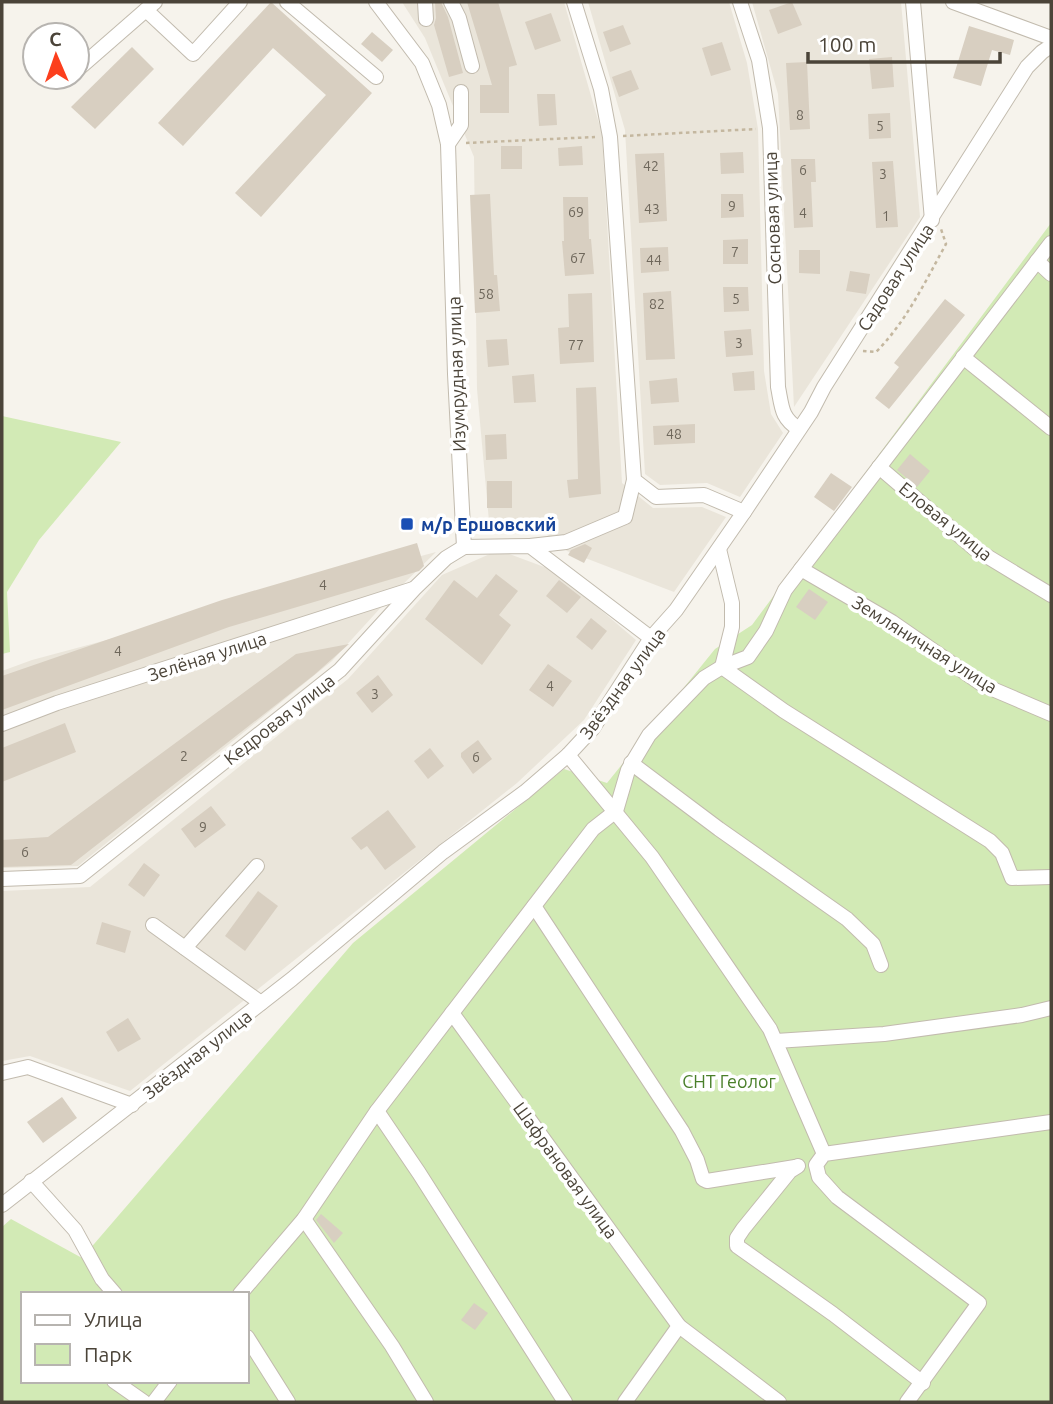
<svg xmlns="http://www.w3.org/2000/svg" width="1053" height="1404" font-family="Ubuntu,sans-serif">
	<rect width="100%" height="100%" fill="#f6f3ec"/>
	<g fill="#eae5da">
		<polygon points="402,2 564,2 602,134 622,483 653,508 702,507 726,517 674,592 567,551 534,524 489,521 477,389 474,157 425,38"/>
		<polygon points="588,2 729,2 747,63 758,129 764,371 771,414 783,433 740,497 707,483 660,485 645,474 625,130"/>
		<polygon points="752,2 901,2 920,217 794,407 778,94"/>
		<polygon points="499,550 555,571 636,640 584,720 517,783 130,1091 30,1056 2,1061 2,891 90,887 348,679 442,575"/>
		<polygon points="436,552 395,592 332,661 78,866 2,868 2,671 32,660"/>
	</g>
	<g fill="#d2eab5" fill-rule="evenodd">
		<path d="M 1051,223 L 1051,1402 L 2,1402 L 2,1227 L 11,1219 L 82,1258 L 353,943 L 564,769 L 607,783 L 715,649 L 752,625 ZM 23,1294 L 247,1294 L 247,1381 L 23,1381 Z"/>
		<polygon points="2,416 121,442 39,540 7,592 10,652 2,654"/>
	</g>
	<g fill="#d8cfc1">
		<polygon points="271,2 372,93 261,217 235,193 326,95 273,48 183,146 158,123"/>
		<polygon points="435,2 441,2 448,17 463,73 449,77 434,25 436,18"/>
		<polygon points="467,2 498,2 517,65 509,67 509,113 480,113 480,85 492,85"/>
		<polygon points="792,2 802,25 778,34 769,10"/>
		<polygon points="551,13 561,41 535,50 525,22"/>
		<polygon points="623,25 631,44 610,52 603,32"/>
		<polygon points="969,26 1014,40 1010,55 992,50 981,86 953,78"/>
		<polygon points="372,32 393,50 382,62 361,44"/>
		<polygon points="722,42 731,70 711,76 702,48"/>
		<polygon points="132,47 154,69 95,129 71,107"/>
		<polygon points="892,57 894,87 872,89 869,59"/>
		<polygon points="807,62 810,129 790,130 786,63"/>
		<polygon points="631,70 639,89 619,97 612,77"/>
		<polygon points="537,94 555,94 557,125 539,126"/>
		<polygon points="890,113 891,138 869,139 868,114"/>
		<rect x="501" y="146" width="21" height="23"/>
		<polygon points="582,146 583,165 559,166 558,148"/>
		<polygon points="743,152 744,173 721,174 720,153"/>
		<polygon points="664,153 667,221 639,223 635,154"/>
		<polygon points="791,159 815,159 816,182 811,182 813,227 794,228"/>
		<polygon points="893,161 898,227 876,228 872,162"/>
		<polygon points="490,194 494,275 497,275 500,311 475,313 470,195"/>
		<polygon points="721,194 743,194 744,217 721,218"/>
		<polygon points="563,197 588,197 589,239 591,239 594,274 565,276 562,241 564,241"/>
		<polygon points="748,239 748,264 723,264 723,240"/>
		<polygon points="668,247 669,271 641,273 640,248"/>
		<polygon points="799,250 820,250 820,274 799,273"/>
		<polygon points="850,271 870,274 866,294 846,291"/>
		<polygon points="723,287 748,287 749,311 724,312"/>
		<polygon points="671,291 675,359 646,360 643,293"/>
		<polygon points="592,293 594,362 560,364 558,328 569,327 568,294"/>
		<polygon points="945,299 965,315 889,409 875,398 899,367 894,363"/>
		<polygon points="751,329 753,355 726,357 724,331"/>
		<polygon points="507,339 509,365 488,367 486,340"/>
		<polygon points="754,371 755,390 734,391 732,373"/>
		<polygon points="534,374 536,402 514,403 512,376"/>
		<polygon points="677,378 679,402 651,404 649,381"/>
		<polygon points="596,387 601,494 569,498 567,480 578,479 576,388"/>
		<polygon points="695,424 695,443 654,445 653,426"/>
		<polygon points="506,434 507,459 486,460 485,435"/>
		<polygon points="910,454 930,471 917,487 897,470"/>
		<polygon points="831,473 852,487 834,511 814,497"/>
		<rect x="487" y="481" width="25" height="27"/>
		<polygon points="417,543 424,566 419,571 229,627 2,710 2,676 222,600"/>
		<polygon points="585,544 592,548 584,563 568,555 571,550"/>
		<polygon points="496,574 518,591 499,615 511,625 482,665 425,619 454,580 477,598"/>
		<polygon points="559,580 581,597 567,613 546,596"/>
		<polygon points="809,589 828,602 815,620 796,607"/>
		<polygon points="591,618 607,631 592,650 576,637"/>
		<polygon points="349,644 314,675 71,865 2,867 2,840 48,837 296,654"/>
		<polygon points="548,664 572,681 553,707 529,690"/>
		<polygon points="378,675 393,695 372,713 356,693"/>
		<polygon points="65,723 76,752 2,782 2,748"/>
		<polygon points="478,740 492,759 473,774 461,757 461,753"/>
		<polygon points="430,748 444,766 428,779 414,761"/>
		<polygon points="211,806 226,825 195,848 181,829"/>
		<polygon points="388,810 416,847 385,870 367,846 361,850 351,838"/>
		<polygon points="144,863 160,875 144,897 128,885"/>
		<polygon points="258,891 278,906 245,951 225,936"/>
		<polygon points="102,922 131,931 125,953 96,944"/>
		<polygon points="128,1018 141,1039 118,1052 106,1032"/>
		<polygon points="62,1097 77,1118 43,1143 27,1122"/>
		<polygon points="321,1214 343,1233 334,1243 316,1220"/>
		<polygon points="474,1303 488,1313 475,1330 461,1320"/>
	</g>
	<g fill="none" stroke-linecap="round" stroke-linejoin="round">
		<defs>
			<g id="minor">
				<polyline points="287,2 376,77"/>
				<polyline points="376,2 422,63 439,105 448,144 455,374 464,547"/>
				<polyline points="425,2 426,19"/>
				<polyline points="451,2 459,18 472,66"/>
				<path d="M 740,2 L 759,60 L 770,128 L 778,387 C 782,407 781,418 799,429"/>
				<polyline points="913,2 932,220"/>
				<polyline points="953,2 1051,38"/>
				<polyline points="146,10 193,54 240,2"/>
				<polyline points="77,70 155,2"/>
				<polyline points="448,144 461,125 461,92"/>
				<polyline points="1037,261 1051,274"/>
				<polyline points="963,357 1051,428"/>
				<polyline points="879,467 975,549 1051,595"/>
				<polyline points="744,512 811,412 824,387 1027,67 1042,52 1051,46"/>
				<polyline points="530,546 566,542 625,517 634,480"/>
				<polyline points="719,549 732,603 732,627 722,667 784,711 990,841 1002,853 1012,878 1051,877"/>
				<polyline points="801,569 892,622 983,685 1051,714"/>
				<polyline points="2,724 57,703 413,589"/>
				<polyline points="568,755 652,857 770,1029 824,1154"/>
				<polyline points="631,763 719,829 847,919 873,944 881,965"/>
				<polyline points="2,879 80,876 340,670 414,589 446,558 464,547 530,546 651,638"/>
				<polyline points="534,906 682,1131 697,1160 703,1179 707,1181 795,1167"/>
				<polyline points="153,925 261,1003"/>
				<polyline points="185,948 257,866"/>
				<polyline points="452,1013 679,1326 779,1402"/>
				<polyline points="776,1041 884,1034 1022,1015 1051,1008"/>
				<polyline points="2,1073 28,1067 132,1105"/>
				<polyline points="377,1111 419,1173 565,1402"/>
				<polyline points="798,1166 790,1171 743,1229 737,1238 737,1246 833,1314 923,1383"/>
				<polyline points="31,1181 75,1230 102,1279 115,1294"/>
				<polyline points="2,1205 292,979 443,852 525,792 568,755 593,728 651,638 676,610 744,512 704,495 656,497 634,480 610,137 601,89 574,2"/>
				<polyline points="304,1219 392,1346 426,1402"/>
				<polyline points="240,1294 304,1219 377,1111 593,829 616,811 628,770 649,735 704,678 722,667 748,657 766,631 785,590 1051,243"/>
				<polyline points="247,1337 288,1402"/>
				<polyline points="114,1381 144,1402"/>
				<polyline points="154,1402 170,1381"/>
				<polyline points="625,1402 679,1326"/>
				<polyline points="907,1402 979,1303 837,1197 819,1177 816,1165 824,1154 1051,1122"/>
			</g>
		</defs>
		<use href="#minor" stroke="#c2bbae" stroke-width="16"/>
		<g stroke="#c4b79f" stroke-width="2.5" stroke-dasharray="3.5 3.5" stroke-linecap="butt">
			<polyline points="623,136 756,129"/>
			<polyline points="466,143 595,137"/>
			<path d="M 863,351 L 876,352 C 906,322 925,282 946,244 L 941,229"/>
		</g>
		<use href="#minor" stroke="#fff" stroke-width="14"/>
	</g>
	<rect fill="#1a4fb4" stroke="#fff" stroke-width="2.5" x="400" y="517" width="14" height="14" rx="3.5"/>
	<g text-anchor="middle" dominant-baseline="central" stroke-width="7" stroke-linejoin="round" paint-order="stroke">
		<g font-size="14" fill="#6e675b">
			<text x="800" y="115">8</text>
			<text x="880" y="126">5</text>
			<text x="651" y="166">42</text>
			<text x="803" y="170">6</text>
			<text x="883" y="174">3</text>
			<text x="732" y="206">9</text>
			<text x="652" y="209">43</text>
			<text x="576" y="212">69</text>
			<text x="803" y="213">4</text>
			<text x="886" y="216">1</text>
			<text x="735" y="252">7</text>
			<text x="578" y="258">67</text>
			<text x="654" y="260">44</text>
			<text x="486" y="294">58</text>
			<text x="736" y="299">5</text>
			<text x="657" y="304">82</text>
			<text x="739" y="343">3</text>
			<text x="576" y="345">77</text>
			<text x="674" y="434">48</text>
			<text x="323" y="585">4</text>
			<text x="118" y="651">4</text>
			<text x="550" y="686">4</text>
			<text x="375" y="694">3</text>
			<text x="184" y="756">2</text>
			<text x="476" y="757">6</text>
			<text x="203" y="827">9</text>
			<text x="25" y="852">6</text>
		</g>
		<g font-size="18" fill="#4b4439" stroke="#fff">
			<text transform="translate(772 218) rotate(-92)">Сосновая улица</text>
			<text transform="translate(895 277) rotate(-57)">Садовая улица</text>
			<text transform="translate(456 374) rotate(-92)">Изумрудная улица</text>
			<text transform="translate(946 521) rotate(39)">Еловая улица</text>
			<text transform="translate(925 644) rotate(32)">Земляничная улица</text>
			<text transform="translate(207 656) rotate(-18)">Зелёная улица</text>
			<text transform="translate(622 683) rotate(-54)">Звёздная улица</text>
			<text transform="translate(279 719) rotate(-38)">Кедровая улица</text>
			<text transform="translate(197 1054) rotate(-38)">Звёздная улица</text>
			<text transform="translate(566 1170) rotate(54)">Шафрановая улица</text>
		</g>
		<g font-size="18" font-weight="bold" fill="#164399" stroke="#fff" text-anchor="start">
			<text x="421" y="524">м/р Ершовский</text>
		</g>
		<g font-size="18" fill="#4a7f2a" stroke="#fff">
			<text x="729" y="1081">СНТ Геолог</text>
		</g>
	</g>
	<rect width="1053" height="1404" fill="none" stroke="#4b4439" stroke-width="7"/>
	<rect x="21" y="1292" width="228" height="91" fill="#ffffff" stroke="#b7b4b0" stroke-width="2"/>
	<rect x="35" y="1315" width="35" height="10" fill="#ffffff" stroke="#b7b4b0" stroke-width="2"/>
	<text x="84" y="1327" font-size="21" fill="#4b4439">Улица</text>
	<rect x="35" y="1344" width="35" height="21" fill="#d2eab5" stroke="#b7b4b0" stroke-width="2"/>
	<text x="84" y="1362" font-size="21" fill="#4b4439">Парк</text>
	<g transform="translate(56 56) rotate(358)"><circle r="33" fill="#ffffff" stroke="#b7b4b0" stroke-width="2"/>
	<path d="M0-5L12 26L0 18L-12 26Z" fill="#fc3f1d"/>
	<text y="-10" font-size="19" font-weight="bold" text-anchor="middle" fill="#4b4439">С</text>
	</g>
	<path d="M808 52v10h192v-10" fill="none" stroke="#4b4439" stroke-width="3.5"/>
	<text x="818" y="52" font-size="21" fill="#4b4439" stroke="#ffffff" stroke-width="5" paint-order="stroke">100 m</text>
</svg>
